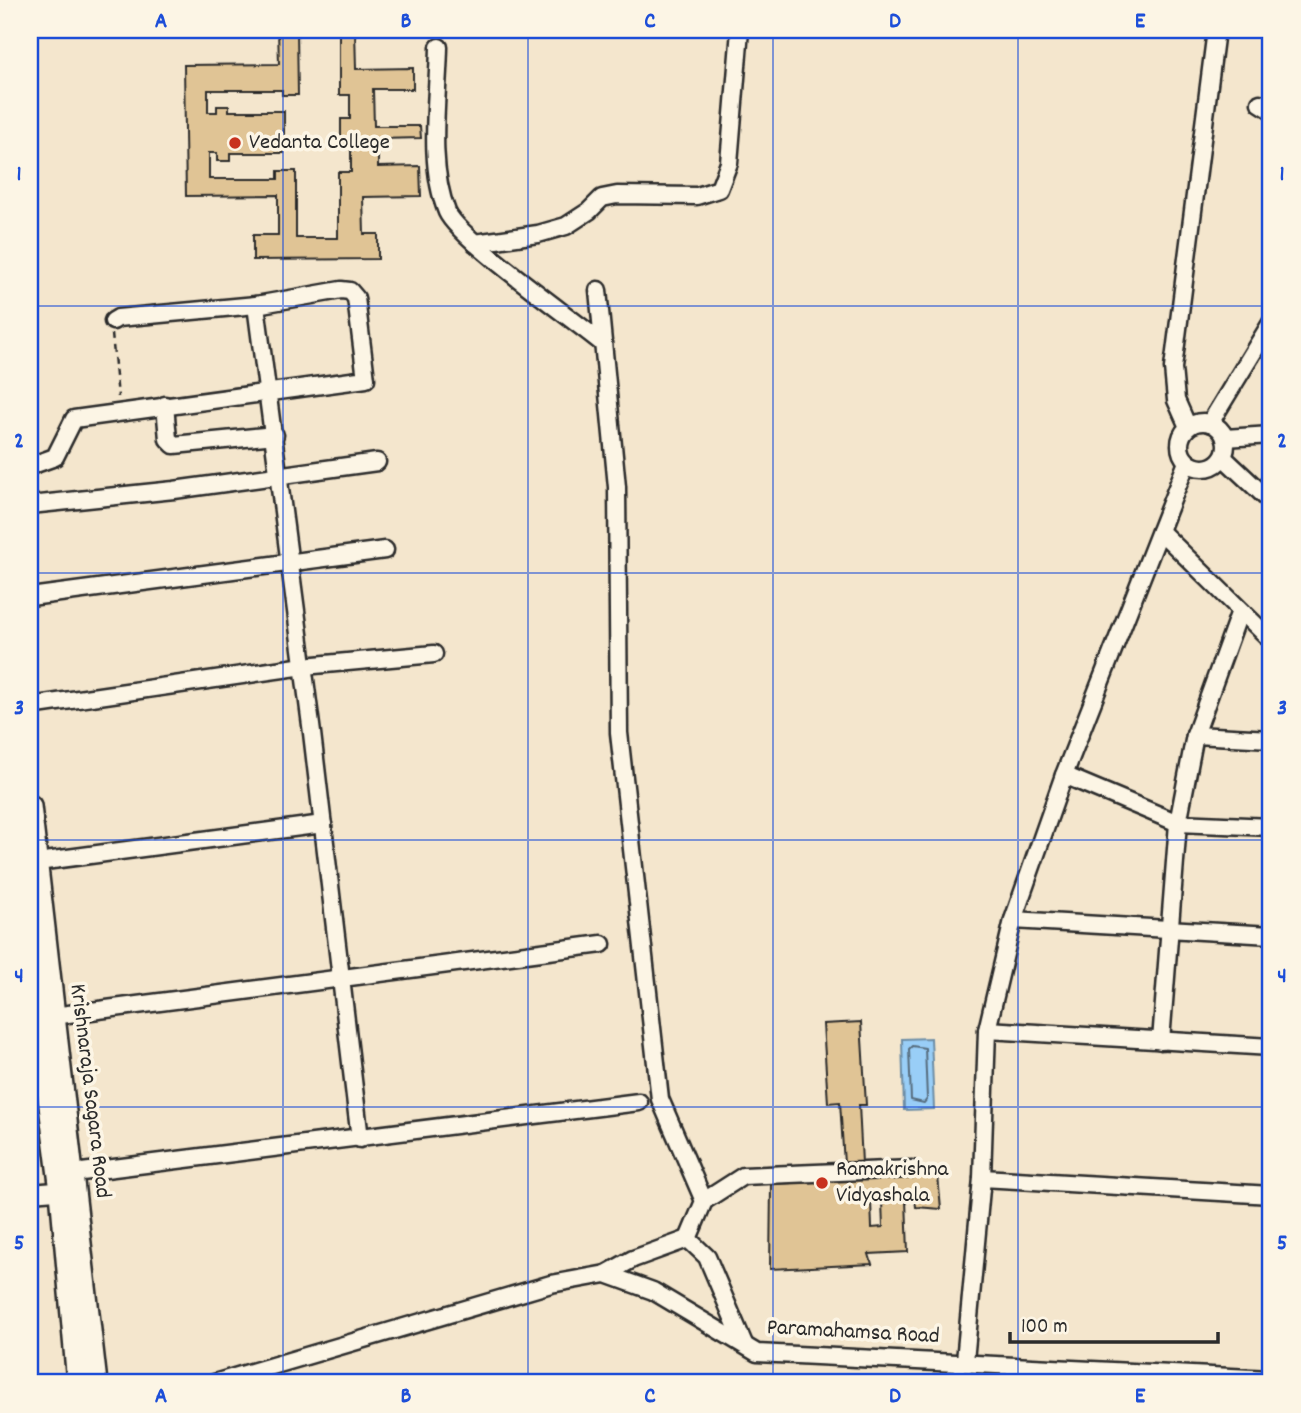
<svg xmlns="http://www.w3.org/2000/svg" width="1301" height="1413" font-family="Dekko,sans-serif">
	<rect width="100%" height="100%" fill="#f4e6cd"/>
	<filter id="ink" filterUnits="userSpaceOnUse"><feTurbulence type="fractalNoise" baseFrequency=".0143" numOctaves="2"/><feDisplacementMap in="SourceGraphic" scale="14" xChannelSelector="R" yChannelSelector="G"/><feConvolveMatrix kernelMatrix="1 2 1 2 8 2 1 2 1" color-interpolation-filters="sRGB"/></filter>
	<g filter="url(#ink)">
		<polygon fill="#99cef7" stroke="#6d8da5" stroke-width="2" points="931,1038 934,1109 904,1110 902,1039"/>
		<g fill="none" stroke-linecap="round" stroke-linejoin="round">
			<polygon stroke="#576c7d" stroke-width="2" points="912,1046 925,1048 927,1099 924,1103 911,1100 909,1049"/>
		</g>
		<g fill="#e0c495" stroke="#2b2b2b" stroke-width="2">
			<polygon points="278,30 297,30 298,95 282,95 282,90 208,90 208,112 217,112 217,106 229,106 229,111 284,111 284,153 230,153 230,161 217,161 217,153 209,153 209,179 278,179 278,171 296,171 296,238 338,238 338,172 351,172 351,147 341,147 341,119 350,119 350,95 339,95 339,30 355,30 356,69 413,68 413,89 373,89 374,126 420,126 421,138 378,139 378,167 420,166 421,196 363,197 364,234 378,234 378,259 253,260 253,235 278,235 278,195 186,196 184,65 279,64"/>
			<polygon points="861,1022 866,1105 859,1105 862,1163 844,1164 840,1102 828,1103 823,1024"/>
			<polygon points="938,1176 941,1209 916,1207 915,1198 871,1200 872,1228 883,1227 882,1201 906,1200 908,1252 869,1254 872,1264 770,1269 771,1184"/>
		</g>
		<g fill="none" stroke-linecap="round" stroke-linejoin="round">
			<defs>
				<g id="minor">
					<path d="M 439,47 C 438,99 427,163 447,212 C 459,239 573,319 602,343"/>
					<polyline points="1260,103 1271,110"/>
					<polyline points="475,243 538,234 566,226 589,211 602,198 617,195 697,196 719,189 729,163 740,30"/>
					<polyline points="598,290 617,487 619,733 660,1099 704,1201 688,1239"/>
					<polyline points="256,305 312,733 360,1139"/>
					<polyline points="165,405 168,439 174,445 275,435"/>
					<circle cx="1203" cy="445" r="23"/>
					<polyline points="1210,423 1271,323"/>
					<polyline points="1188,427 1176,400 1173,368 1216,30"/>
					<polyline points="1225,438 1271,435"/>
					<polyline points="1223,457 1271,502"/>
					<polyline points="30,466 55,457 74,419 366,379 356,298 350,291 341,290 256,305 118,318 113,321"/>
					<polyline points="30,505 174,490 377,462"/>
					<polyline points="1160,531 1271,640"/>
					<polyline points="30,597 385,550"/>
					<polyline points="37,705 304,666 434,654"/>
					<polyline points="1195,735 1271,739"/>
					<polyline points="1064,775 1178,823 1271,827"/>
					<polyline points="30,863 323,824"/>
					<polyline points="1013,920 1271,935"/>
					<polyline points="53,1016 602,944"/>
					<polyline points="987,1030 1271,1047"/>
					<polyline points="1161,1041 1178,823 1195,735 1240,611"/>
					<polyline points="74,1173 639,1102"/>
					<polyline points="982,1178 1271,1195"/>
					<polyline points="30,1193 69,1190"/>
					<polyline points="704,1201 743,1176 912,1169"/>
					<polyline points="606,1274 633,1259 688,1239 707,1257 744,1344"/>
					<polyline points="965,1361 982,1178 987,1030 1013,920 1064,775 1187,462"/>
					<polyline points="214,1383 551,1284 606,1274 653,1291 757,1353 1271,1379"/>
				</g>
				<g id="major">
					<polyline points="30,806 96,1383"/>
					<polyline points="30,950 61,1191 78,1383"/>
				</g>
			</defs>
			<use href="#minor" stroke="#2b2b2b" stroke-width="21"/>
			<use href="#major" stroke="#2b2b2b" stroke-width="26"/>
			<polyline stroke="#2b2b2b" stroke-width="2.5" stroke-dasharray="7 5" stroke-linecap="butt" points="112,334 118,397"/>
			<use href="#minor" stroke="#fcf5e5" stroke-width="16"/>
			<use href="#major" stroke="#fcf5e5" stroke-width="21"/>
		</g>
	</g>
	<path fill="none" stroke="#1d4ed8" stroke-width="2" stroke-opacity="0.55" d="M 283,30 L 283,1383M 528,30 L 528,1383M 773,30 L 773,1383M 1018,30 L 1018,1383M 30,306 L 1271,306M 30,573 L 1271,573M 30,840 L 1271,840M 30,1107 L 1271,1107"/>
	<g fill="#c8321e" stroke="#fcf5e5" stroke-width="2.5">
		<circle cx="235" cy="143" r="7"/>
		<circle cx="822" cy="1183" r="7"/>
	</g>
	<g text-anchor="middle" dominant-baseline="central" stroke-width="7" stroke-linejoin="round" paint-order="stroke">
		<g font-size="23" fill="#2b2b2b" stroke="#fcf5e5" text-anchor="start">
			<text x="249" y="143">Vedanta College</text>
			<text x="836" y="1170">Ramakrishna<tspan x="836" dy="26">Vidyashala</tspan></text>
		</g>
		<g font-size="23" fill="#2b2b2b" stroke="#fcf5e5">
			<text transform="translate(89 1091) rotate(83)">Krishnaraja Sagara Road</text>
			<text transform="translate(853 1333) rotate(3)">Paramahamsa Road</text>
		</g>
	</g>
	<rect width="1301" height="1413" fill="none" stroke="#fcf5e5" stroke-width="77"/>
	<path d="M1010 1332v10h208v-10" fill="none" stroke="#2b2b2b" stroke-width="3.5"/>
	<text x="1021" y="1332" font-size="21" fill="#2b2b2b" stroke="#fcf5e5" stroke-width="5" paint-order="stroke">100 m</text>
	<rect x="38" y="38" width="1224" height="1336" fill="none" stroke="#1d4ed8" stroke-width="2.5"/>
	<g font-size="23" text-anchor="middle" font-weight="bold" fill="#1d4ed8">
		<text x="161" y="27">A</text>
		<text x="406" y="27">B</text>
		<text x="650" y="27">C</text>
		<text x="895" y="27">D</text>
		<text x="1140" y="27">E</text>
		<text x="19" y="180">1</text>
		<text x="1282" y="180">1</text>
		<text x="19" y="447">2</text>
		<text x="1282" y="447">2</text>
		<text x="19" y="714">3</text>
		<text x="1282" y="714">3</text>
		<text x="19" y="982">4</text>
		<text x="1282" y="982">4</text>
		<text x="19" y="1249">5</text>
		<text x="1282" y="1249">5</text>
		<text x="161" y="1402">A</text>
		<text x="406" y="1402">B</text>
		<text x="650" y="1402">C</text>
		<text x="895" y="1402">D</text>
		<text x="1140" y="1402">E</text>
	</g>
</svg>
